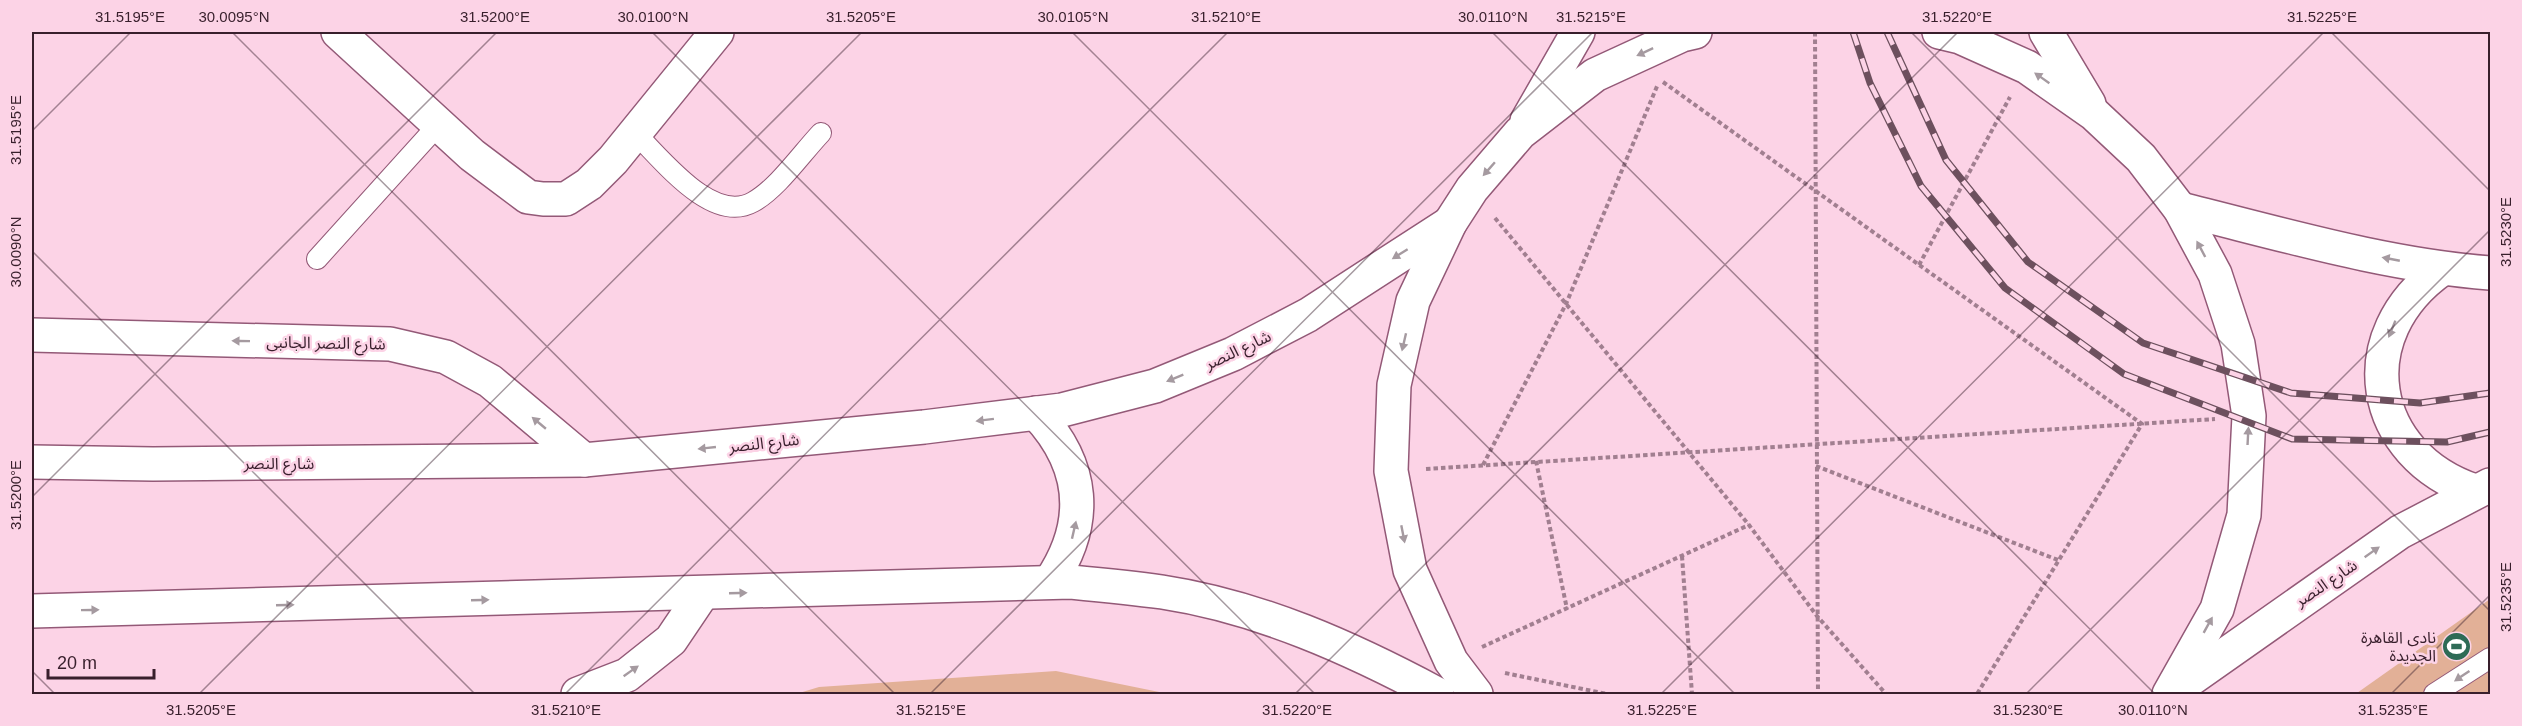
<svg xmlns="http://www.w3.org/2000/svg" width="2522" height="726" font-family="Arial,'Noto Sans Arabic',sans-serif">
	<rect width="100%" height="100%" fill="#fcd3e6"/>
	<g fill="#e2b097">
		<polygon points="2490,599 2490,694 2356,694 2357,693"/>
		<polygon points="1056,671 1169,694 796,694 819,687"/>
	</g>
	<g fill="none" stroke-linecap="round" stroke-linejoin="round">
		<defs>
			<g id="service">
				<path d="M 635,133 C 662,159 712,225 753,202 C 777,189 802,153 821,133"/>
				<polyline points="317,259 439,124"/>
				<polyline points="2434,694 2490,658"/>
			</g>
			<g id="minor">
				<polyline points="338,32 472,155 528,197 543,199 566,199 589,184 613,160 717,32"/>
				<polyline points="32,335 390,344 446,357 490,381 584,460"/>
				<polyline points="578,694 627,675 671,640 702,594"/>
			</g>
			<g id="primary">
				<polyline points="1939,32 1960,37 2027,67 2094,114 2141,158 2180,209 2215,274 2238,344 2249,416 2244,515 2217,609 2169,694"/>
				<polyline points="2046,32 2089,104"/>
				<polyline points="1527,121 1578,32"/>
				<path d="M 2180,209 C 2282,234 2385,265 2490,273"/>
				<path d="M 2442,269 C 2348,335 2368,455 2475,491"/>
				<path d="M 1036,413 C 1085,465 1090,523 1050,582"/>
				<polyline points="32,462 153,464 584,460 924,427 1062,410 1155,386 1233,354 1308,315 1450,223"/>
				<path d="M 32,611 L 1071,582 C 1102,585 1132,588 1162,592 C 1260,607 1351,648 1437,694"/>
				<polyline points="2178,688 2400,532 2490,485"/>
				<polyline points="1476,694 1451,661 1410,570 1391,471 1394,385 1413,301 1450,223 1472,189 1520,133 1595,75 1682,35 1695,32"/>
			</g>
		</defs>
		<use href="#service" stroke="#935977" stroke-width="22"/>
		<use href="#minor" stroke="#935977" stroke-width="36"/>
		<use href="#primary" stroke="#935977" stroke-width="36"/>
		<g stroke="#a17f90" stroke-width="4" stroke-dasharray="4.5 3" stroke-linecap="butt">
			<polyline points="1815,32 1818,694"/>
			<polyline points="1663,82 2142,424 1977,694"/>
			<polyline points="1495,218 1749,525 1817,616 1886,694"/>
			<polyline points="1919,265 2010,97"/>
			<polyline points="1536,461 1567,609"/>
			<polyline points="1483,465 1566,304 1658,84"/>
			<polyline points="1816,466 2058,560"/>
			<polyline points="1426,469 2215,419"/>
			<polyline points="1682,556 1692,694"/>
			<polyline points="1482,647 1749,525"/>
			<polyline points="1505,673 1607,694"/>
		</g>
		<use href="#service" stroke="#fff" stroke-width="20"/>
		<use href="#minor" stroke="#fff" stroke-width="33"/>
		<use href="#primary" stroke="#fff" stroke-width="33"/>
		<defs>
			<g id="rail">
				<polyline points="1853,32 1870,83 1921,186 2005,288 2124,374 2292,439 2447,442 2490,432"/>
				<polyline points="1887,32 1946,160 2028,262 2143,343 2291,393 2420,403 2490,393"/>
			</g>
		</defs>
		<use href="#rail" stroke="#6d505e" stroke-width="7"/>
		<use href="#rail" stroke="#fcd3e6" stroke-width="4.5" stroke-dasharray="14" stroke-linecap="butt"/>
	</g>
	<defs><path id="oneway-solid" d="M-6-.8H1V-3.2L6.5 0L1 3.2V.8H-6Z" transform="scale(1.5)"/></defs>
	<g fill="#a59aa0">
		<use href="#oneway-solid" transform="translate(1645 52) rotate(155)"/>
		<use href="#oneway-solid" transform="translate(2042 78) rotate(-145)"/>
		<use href="#oneway-solid" transform="translate(1489 169) rotate(131)"/>
		<use href="#oneway-solid" transform="translate(2201 249) rotate(-118)"/>
		<use href="#oneway-solid" transform="translate(1400 254) rotate(148)"/>
		<use href="#oneway-solid" transform="translate(2391 259) rotate(-169)"/>
		<use href="#oneway-solid" transform="translate(2392 329) rotate(112)"/>
		<use href="#oneway-solid" transform="translate(241 341) rotate(-179)"/>
		<use href="#oneway-solid" transform="translate(1404 342) rotate(103)"/>
		<use href="#oneway-solid" transform="translate(1175 378) rotate(158)"/>
		<use href="#oneway-solid" transform="translate(985 420) rotate(173)"/>
		<use href="#oneway-solid" transform="translate(539 423) rotate(-140)"/>
		<use href="#oneway-solid" transform="translate(2248 436) rotate(-87)"/>
		<use href="#oneway-solid" transform="translate(707 448) rotate(174)"/>
		<use href="#oneway-solid" transform="translate(1074 530) rotate(-77)"/>
		<use href="#oneway-solid" transform="translate(1403 534) rotate(79)"/>
		<use href="#oneway-solid" transform="translate(2372 552) rotate(-35)"/>
		<use href="#oneway-solid" transform="translate(738 593) rotate(-2)"/>
		<use href="#oneway-solid" transform="translate(480 600) rotate(-2)"/>
		<use href="#oneway-solid" transform="translate(285 605) rotate(-2)"/>
		<use href="#oneway-solid" transform="translate(90 610) rotate(-1)"/>
		<use href="#oneway-solid" transform="translate(2208 625) rotate(-61)"/>
		<use href="#oneway-solid" transform="translate(631 671) rotate(-35)"/>
		<use href="#oneway-solid" transform="translate(2462 676) rotate(146)"/>
	</g>
	<path fill="none" stroke="#381f2c" stroke-width="1.5" stroke-opacity="0.45" d="M 232,32 L 895,694M 652,32 L 1315,694M 1072,32 L 1735,694M 1492,32 L 2155,694M 1911,32 L 2490,611M 2331,32 L 2490,191M 32,131 L 131,32M 32,251 L 475,694M 32,497 L 497,32M 32,671 L 55,694M 199,694 L 862,32M 565,694 L 1228,32M 930,694 L 1593,32M 1295,694 L 1958,32M 1661,694 L 2324,32M 2026,694 L 2490,230M 2391,694 L 2490,595"/>
	<defs>
		<symbol id="stadium-disc" viewBox="-11 -11 22 22"><circle r="9.5" fill="#2e6b56" stroke="#fcd3e6"/><path d="M0-5a6.5 5 0 1 0 0 10a6.5 5 0 1 0 0-10ZM-3.5-1.8h7v3.6h-7Z" fill="#fff"/></symbol>
	</defs>
	<g fill-rule="evenodd">
		<use href="#stadium-disc" x="2440" y="630" width="33" height="33"/>
	</g>
	<g text-anchor="middle" dominant-baseline="central" stroke-width="5" stroke-linejoin="round" paint-order="stroke">
		<g font-size="16" fill="#381f2c" stroke="#fcd3e6">
			<text transform="translate(326 343) rotate(1)">شارع النصر الجانبى</text>
			<text transform="translate(1238 350) rotate(-25)">شارع النصر</text>
			<text transform="translate(764 443) rotate(-6)">شارع النصر</text>
			<text x="279" y="463">شارع النصر</text>
			<text transform="translate(2326 583) rotate(-34)">شارع النصر</text>
		</g>
		<g font-size="16" fill="#381f2c" stroke="#fcd3e6" text-anchor="end">
			<text x="2436" y="637">نادى القاهرة<tspan x="2436" dy="18">الجديدة</tspan></text>
		</g>
	</g>
	<rect width="2522" height="726" fill="none" stroke="#fcd3e6" stroke-width="66"/>
	<path d="M48 669v9h106v-9" fill="none" stroke="#381f2c" stroke-width="3"/>
	<text x="57" y="669" font-size="18" fill="#381f2c" stroke="#fcd3e6" stroke-width="4.5" paint-order="stroke">20 m</text>
	<rect x="33" y="33" width="2456" height="660" fill="none" stroke="#381f2c" stroke-width="2"/>
	<g font-size="15" text-anchor="middle" fill="#381f2c">
		<text x="130" y="22">31.5195°E</text>
		<text x="234" y="22">30.0095°N</text>
		<text x="495" y="22">31.5200°E</text>
		<text x="653" y="22">30.0100°N</text>
		<text x="861" y="22">31.5205°E</text>
		<text x="1073" y="22">30.0105°N</text>
		<text x="1226" y="22">31.5210°E</text>
		<text x="1493" y="22">30.0110°N</text>
		<text x="1591" y="22">31.5215°E</text>
		<text x="1957" y="22">31.5220°E</text>
		<text x="2322" y="22">31.5225°E</text>
		<text transform="translate(16 130) rotate(-90)" y="5">31.5195°E</text>
		<text transform="translate(2506 232) rotate(-90)" y="5">31.5230°E</text>
		<text transform="translate(16 252) rotate(-90)" y="5">30.0090°N</text>
		<text transform="translate(16 495) rotate(-90)" y="5">31.5200°E</text>
		<text transform="translate(2506 597) rotate(-90)" y="5">31.5235°E</text>
		<text x="201" y="715">31.5205°E</text>
		<text x="566" y="715">31.5210°E</text>
		<text x="931" y="715">31.5215°E</text>
		<text x="1297" y="715">31.5220°E</text>
		<text x="1662" y="715">31.5225°E</text>
		<text x="2028" y="715">31.5230°E</text>
		<text x="2153" y="715">30.0110°N</text>
		<text x="2393" y="715">31.5235°E</text>
	</g>
</svg>
